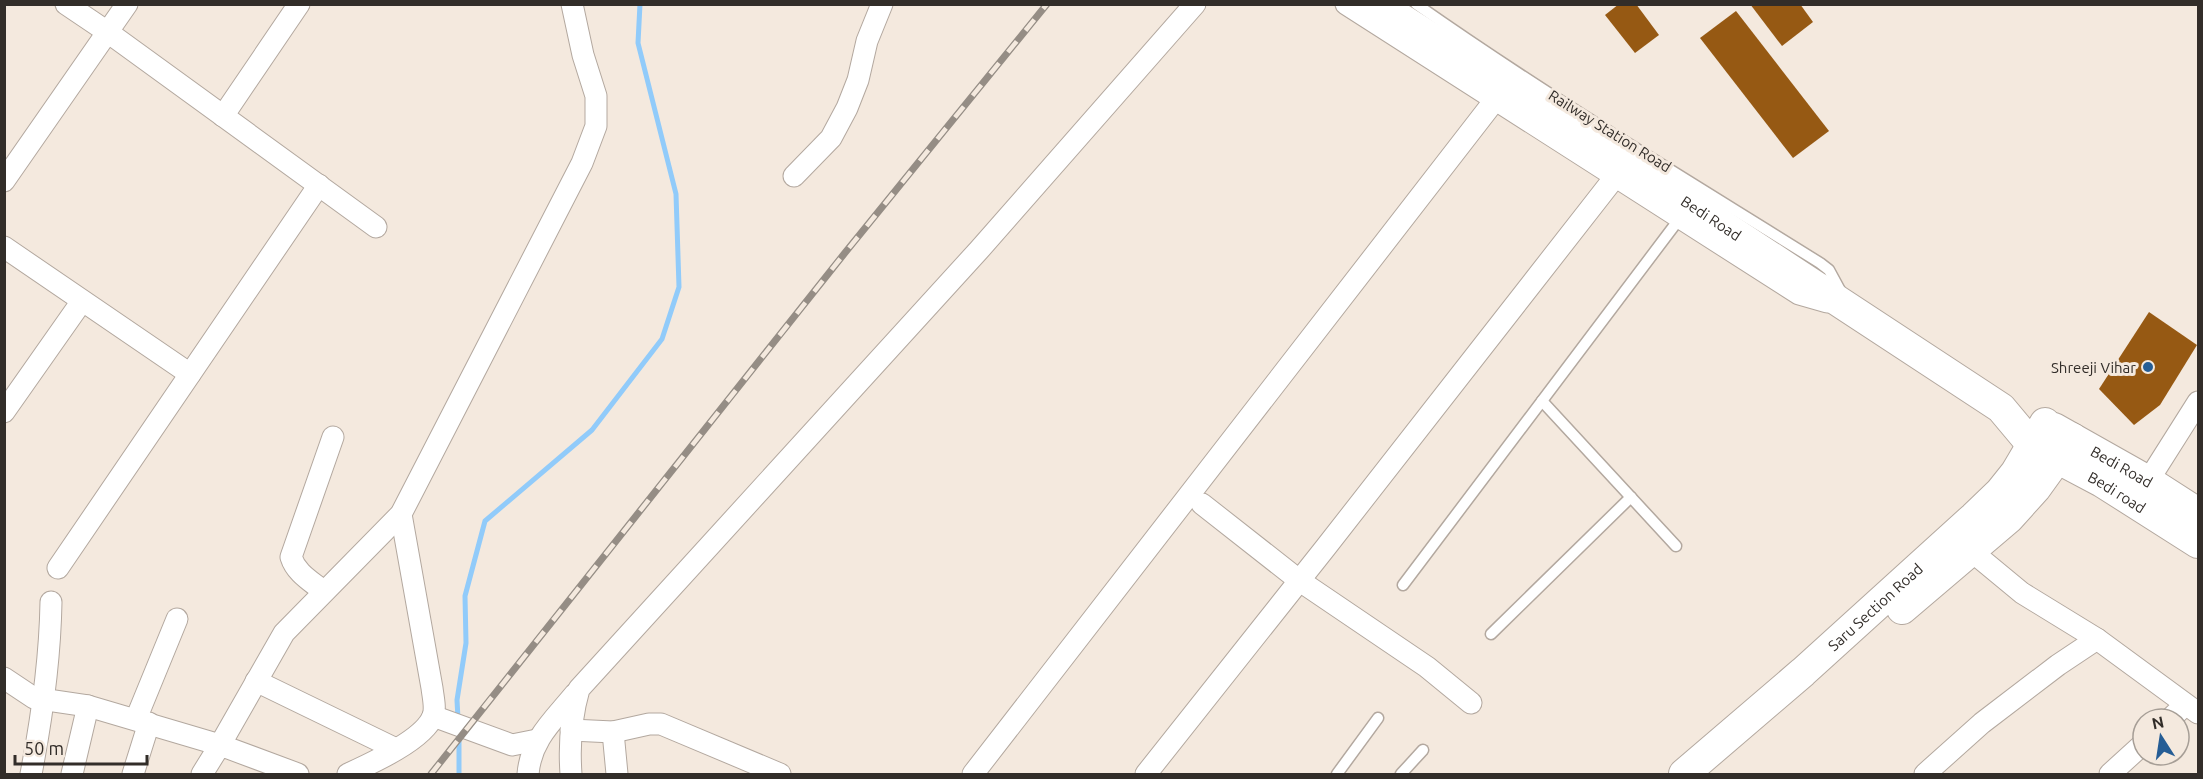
<svg xmlns="http://www.w3.org/2000/svg" width="2203" height="779" font-family="Ubuntu,sans-serif">
	<rect width="100%" height="100%" fill="#f4e9de"/>
	<g fill="none" stroke-linecap="round" stroke-linejoin="round">
		<g stroke="#91cbfa" stroke-width="5">
			<polyline points="458,719 457,700 466,643 465,596 485,521 592,430 662,339 679,287 676,194 638,43 640,4"/>
			<polyline points="459,731 459,774"/>
		</g>
	</g>
	<g fill="#965913">
		<polygon points="1619,4 1636,4 1659,35 1635,53 1605,15"/>
		<polygon points="1750,4 1800,4 1813,22 1782,46"/>
		<polygon points="1736,11 1829,131 1793,158 1700,38"/>
		<polygon points="2149,312 2197,345 2160,405 2134,425 2099,389"/>
	</g>
	<g fill="none" stroke-linecap="round" stroke-linejoin="round">
		<defs>
			<g id="lane">
				<path d="M 1416,4 C 1547,96 1684,178 1820,263 L 1829,270 L 1842,294"/>
				<polyline points="1542,401 1676,546"/>
				<polyline points="1403,585 1680,218"/>
				<polyline points="1491,634 1631,497"/>
				<polyline points="1337,774 1378,718"/>
				<polyline points="1401,774 1423,750"/>
			</g>
			<g id="street">
				<polyline points="66,4 109,33 376,227"/>
				<polyline points="1346,4 1799,294 1827,302"/>
				<polyline points="223,116 299,4"/>
				<polyline points="794,176 831,138 847,108 858,80 867,41 882,4"/>
				<polyline points="4,181 127,4"/>
				<polyline points="4,247 190,374"/>
				<polyline points="4,412 82,301"/>
				<polyline points="2148,481 2198,402"/>
				<polyline points="1202,504 1300,581 1427,667 1471,703"/>
				<polyline points="1970,550 2022,593 2097,639 2198,713"/>
				<polyline points="58,568 319,185"/>
				<path d="M 323,591 C 311,581 296,573 291,557 L 333,437"/>
				<polyline points="4,678 34,698 88,706 220,745 284,633 401,514 582,163 596,126 596,96 583,55 572,4"/>
				<polyline points="256,681 396,749"/>
				<polyline points="433,716 512,745 537,740"/>
				<polyline points="136,719 177,619"/>
				<polyline points="2170,719 2185,705"/>
				<polyline points="571,730 613,732 649,724 661,724 780,774"/>
				<polyline points="613,732 617,774"/>
				<path d="M 31,774 C 42,717 50,660 51,602"/>
				<polyline points="72,774 88,706"/>
				<polyline points="133,774 149,723"/>
				<polyline points="202,774 220,745 298,774"/>
				<path d="M 348,774 C 370,764 424,740 433,716 C 436,708 433,697 432,688 L 401,514"/>
				<path d="M 528,774 C 531,739 553,721 575,694"/>
				<path d="M 571,774 C 569,746 571,717 579,689 L 979,250 L 1195,4"/>
				<polyline points="973,774 1495,100"/>
				<polyline points="1146,774 1326,547 1615,177"/>
				<polyline points="1925,774 1982,723 2058,665 2097,639"/>
				<polyline points="2110,774 2143,744"/>
			</g>
			<g id="secondary">
				<path id="s1" d="M 1378,4 L 1634,167 L 2001,408 L 2032,445 L 2102,482 L 2198,543"/>
				<path id="s2" d="M 2054,428 L 2148,481 L 2198,513"/>
				<polyline points="1902,609 2009,518 2036,488 2072,438"/>
				<path id="s3" d="M 1684,774 L 1803,672 L 1974,517 L 2000,492 L 2016,472 L 2045,423"/>
			</g>
		</defs>
		<use href="#lane" stroke="#b3a89f" stroke-width="13"/>
		<use href="#street" stroke="#b3a89f" stroke-width="23"/>
		<use href="#secondary" stroke="#b3a89f" stroke-width="32"/>
		<use href="#lane" stroke="#fff" stroke-width="10"/>
		<use href="#street" stroke="#fff" stroke-width="21"/>
		<use href="#secondary" stroke="#fff" stroke-width="30"/>
		<defs>
			<polyline id="rail" points="431,774 844,254 1047,4"/>
		</defs>
		<use href="#rail" stroke="#958d85" stroke-width="7"/>
		<use href="#rail" stroke="#f4e9de" stroke-width="4.5" stroke-dasharray="14" stroke-linecap="butt"/>
	</g>
	<circle fill="#255d95" stroke="#f4e9de" stroke-width="2" cx="2148" cy="367" r="6"/>
	<g text-anchor="middle" dominant-baseline="central" stroke-width="6" stroke-linejoin="round" paint-order="stroke">
		<g font-size="15" fill="#322d29" stroke="#f4e9de">
			<text transform="translate(1610 131) rotate(32)">Railway Station Road</text>
			<text stroke="none"><textPath href="#s1" startOffset="396">Bedi Road</textPath></text>
			<text stroke="none"><textPath href="#s2" startOffset="78">Bedi Road</textPath></text>
			<text stroke="none"><textPath href="#s1" startOffset="888">Bedi road</textPath></text>
			<text stroke="none"><textPath href="#s3" startOffset="254">Saru Section Road</textPath></text>
		</g>
		<g font-size="15" fill="#322d29" stroke="#f4e9de" text-anchor="end">
			<text x="2136" y="367">Shreeji Vihar</text>
		</g>
	</g>
	<rect width="2203" height="779" fill="none" stroke="#322d29" stroke-width="12"/>
	<g transform="translate(2161 737) rotate(348)"><circle r="28" fill="#f4e9de" stroke="#a69e96" stroke-width="1.5"/>
	<path d="M0-4.5L10 22L0 15L-10 22Z" fill="#255d95"/>
	<text y="-9" font-size="16" font-weight="bold" text-anchor="middle" fill="#322d29">N</text>
	</g>
	<path d="M15 755v9h132v-9" fill="none" stroke="#322d29" stroke-width="3"/>
	<text x="24" y="755" font-size="18" fill="#322d29" stroke="#f4e9de" stroke-width="4.5" paint-order="stroke">50 m</text>
</svg>
